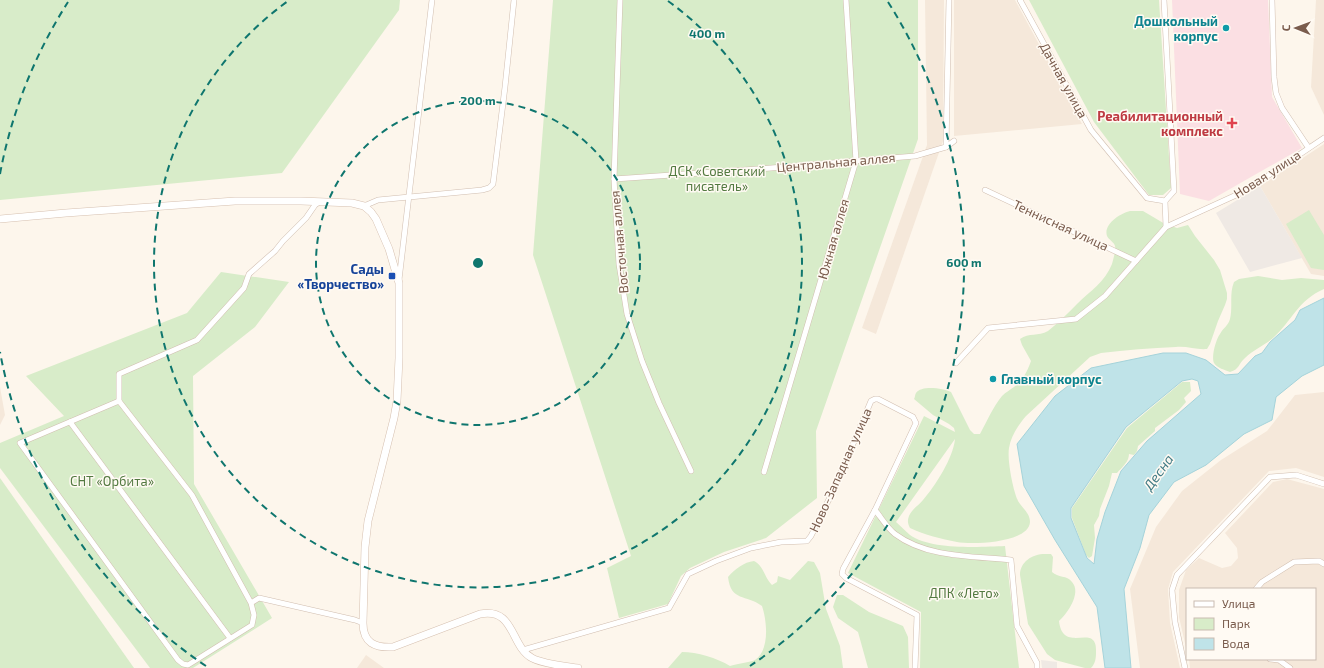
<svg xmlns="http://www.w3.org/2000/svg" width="1324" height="668" font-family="'Exo 2',sans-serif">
	<rect width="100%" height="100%" fill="#fdf6ec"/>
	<g fill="#f5e8da">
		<polygon points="925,0 944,0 943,141 876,334 862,328 927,145"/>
		<polygon points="954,0 1015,0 1082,124 954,136"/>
		<polygon points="1316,0 1324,0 1324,115 1311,87"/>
		<polygon points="1324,144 1324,276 1311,274 1260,186"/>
		<polygon points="0,387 5,415 0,425"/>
		<polygon points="1324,392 1324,477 1296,468 1269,471 1173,572 1168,589 1170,623 1180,668 1140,668 1130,589 1156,527 1182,491 1221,460 1267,431 1295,395"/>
		<polygon points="1287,479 1324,489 1324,668 1190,668 1189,659 1315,659 1315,589 1187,589 1187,652 1179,617 1179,590 1186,570 1199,558 1222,568 1231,566 1238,558 1237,548 1225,533 1273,482"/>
		<polygon points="366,655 384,668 357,668"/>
	</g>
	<g fill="#efe9e4">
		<polygon points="1260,186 1302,258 1250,272 1216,213"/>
		<polygon points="1041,660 1057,662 1057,668 1042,668"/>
	</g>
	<polygon fill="#fbdfe3" points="1172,0 1268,0 1272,97 1302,148 1209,201 1180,194"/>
	<g fill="#d8ecc9">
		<polygon points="0,0 400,0 399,10 282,173 0,200"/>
		<polygon points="553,0 918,0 918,139 816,431 817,498 766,538 724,552 690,568 681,576 668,604 619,618 607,568 631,556 533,255"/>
		<polygon points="1029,0 1159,0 1171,188 1163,195 1149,195 1094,122"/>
		<polygon points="1309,210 1324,235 1324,270 1311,268 1286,224"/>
		<path d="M 1130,211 L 1143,211 L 1165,224 L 1177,228 L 1188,225 L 1195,236 L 1214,260 L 1220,270 L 1227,293 L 1227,299 L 1225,305 L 1218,321 L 1210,344 L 1207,349 C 1197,350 1187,346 1176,347 C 1151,348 1126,350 1101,353 L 1090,357 L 1026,416 C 1019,424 1011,436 1009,448 C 1007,460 1013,490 1018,501 C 1022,508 1030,513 1030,522 C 1029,543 972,545 957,542 C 941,539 925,535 910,528 C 908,524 907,521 909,516 C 912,509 919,505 923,500 C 936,485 953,458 955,439 L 896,522 C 901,526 905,531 910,535 C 930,550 980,547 1005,546 L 1019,668 L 920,668 L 921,612 L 848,573 L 924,416 L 955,432 L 954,428 L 949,424 L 933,415 L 914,399 C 915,398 915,394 916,393 C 921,385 943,388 951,392 L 970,430 L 974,434 L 980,434 C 987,421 993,407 1002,396 C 1006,392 1010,390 1014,387 C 1023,380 1027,372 1031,361 L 1022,345 L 1020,339 C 1029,332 1038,337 1048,331 C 1058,323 1068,313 1077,304 C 1090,291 1105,282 1112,264 C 1113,260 1116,251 1115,246 C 1114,242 1109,240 1107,236 C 1103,224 1121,213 1130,211 Z"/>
		<polygon points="221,272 289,282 255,327 193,376 194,484 272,618 193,668 150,668 0,468 0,443 64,416 26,376 187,313"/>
		<path d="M 1258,276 L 1282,280 L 1301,278 L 1324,280 L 1324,289 C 1298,300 1292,321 1273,338 C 1264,346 1253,350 1245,358 C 1238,364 1240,369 1230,372 C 1225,370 1217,368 1214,363 C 1211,357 1216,339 1220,334 C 1223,328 1228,326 1230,319 C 1233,306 1229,294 1234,282 L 1239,279 Z"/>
		<path d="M 1182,382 L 1190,382 L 1191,391 L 1184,398 L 1186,402 L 1179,410 L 1155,428 L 1155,431 L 1138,446 L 1137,451 L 1134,455 L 1129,454 C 1129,462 1122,467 1117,473 L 1112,473 L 1109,486 L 1100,509 L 1099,516 L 1094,525 L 1095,538 L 1092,556 L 1089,558 L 1086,555 L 1072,518 L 1072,508 L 1127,428 Z"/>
		<polygon points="0,478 134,668 0,668"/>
		<path d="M 1045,554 L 1051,554 L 1053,557 L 1052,572 C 1058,578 1067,575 1072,582 C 1082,593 1067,614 1059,621 C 1063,656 1098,620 1096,653 C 1096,659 1095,664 1091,668 L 1085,668 L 1055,660 L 1047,654 L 1028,624 L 1020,575 C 1020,562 1032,554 1045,554 Z"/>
		<path d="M 754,561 C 764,566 764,577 772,585 L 777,582 L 778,576 L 790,580 L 808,561 L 814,562 L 820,573 L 826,609 L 840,646 L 843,668 L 668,668 L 682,652 C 697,652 717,658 730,666 C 736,664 751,662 755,660 C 770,650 767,621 762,606 C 746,594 731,602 728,577 C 735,569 744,562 754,561 Z"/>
		<polygon points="837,595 843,595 869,612 903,626 908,637 909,668 868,668 858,632 838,618 833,607"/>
	</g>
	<path fill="#bfe3e8" stroke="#a5d3da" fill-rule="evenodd" d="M 1324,298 L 1324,365 L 1302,376 L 1276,397 L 1272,420 L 1244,434 L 1206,465 L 1174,482 L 1149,515 L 1140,548 L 1124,589 L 1131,668 L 1105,668 L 1097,607 L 1055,540 L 1024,486 L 1017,444 L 1055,396 L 1091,368 L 1163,353 L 1186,353 L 1206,360 L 1225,375 L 1238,374 L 1255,356 L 1262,353 L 1270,342 L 1295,320 L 1300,310 ZM 1192,379 L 1198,381 L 1201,394 L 1147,441 L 1121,471 L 1105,512 L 1097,539 L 1094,564 L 1087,558 L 1071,518 L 1071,508 L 1126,427 L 1182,381 Z"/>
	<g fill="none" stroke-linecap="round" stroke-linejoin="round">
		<defs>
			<g id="street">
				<polyline points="620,0 614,179 619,264 627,314 642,361 659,403 691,471"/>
				<polyline points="1020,0 1091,130 1147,198 1165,201"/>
				<polyline points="1164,0 1174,191 1165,201 1166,227"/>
				<polyline points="1272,0 1274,77 1276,93 1282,108 1308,147"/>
				<polyline points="946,147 949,0"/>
				<polyline points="614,179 758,169 915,156 946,147 954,141"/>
				<polyline points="985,190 1136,261"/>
				<polyline points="364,206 378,200 482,190 489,188 493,184 505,87 514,0"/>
				<polyline points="399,280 432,0"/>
				<polyline points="956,363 988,328 1076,319 1105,296 1166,227 1245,191 1324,138"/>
				<polyline points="119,401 119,374 197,340 244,288 249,274 275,251 283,241 306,218 315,205 319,202"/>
				<polyline points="70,422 230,638"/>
				<polyline points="764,472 856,161 846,0"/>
				<path d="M 875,510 C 881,517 887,528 895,534 C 927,558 973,556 1011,560 L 1017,626 L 1037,663 L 1037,668"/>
				<polyline points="1256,589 1262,582 1294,562 1319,561 1324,564"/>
				<polyline points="251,603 192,495 119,401 20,443 178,660 183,664 188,665 252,625 254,615 251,603 259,598 355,620 363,623"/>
				<polyline points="523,650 669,608 688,574 716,561 751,548 781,542 807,541 811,536 834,489 871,401 875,399 878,399 913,417 916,423 875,510 843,569 842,574 846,578 917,615 915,668"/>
				<polyline points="1270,659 1279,660 1290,668"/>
				<polyline points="1185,668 1175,622 1172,590 1177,575 1270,477 1296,475 1324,484"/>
			</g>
			<path id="secondary" d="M 0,219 L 66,213 L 235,201 L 301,201 L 352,203 L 364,206 L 371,212 L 376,219 L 389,249 L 399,283 L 399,358 L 397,401 L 394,418 L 368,521 L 365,547 L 363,623 C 363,643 375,648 393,647 L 480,614 C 515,607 510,646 532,658 C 543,664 565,666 578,668"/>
		</defs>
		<use href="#street" stroke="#d1beb0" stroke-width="6"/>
		<use href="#secondary" stroke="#d6c0b0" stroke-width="8"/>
		<use href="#street" stroke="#fff" stroke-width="5"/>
		<use href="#secondary" stroke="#fff" stroke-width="7"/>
	</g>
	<g fill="none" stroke="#0f766e" stroke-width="2" stroke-dasharray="7 5">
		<circle cx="478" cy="263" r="162"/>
		<path d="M668 1A324 324 0 1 1 288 1"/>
		<path d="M206 666A486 486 0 0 1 0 352M0 174A486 486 0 0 1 68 2M888 2A486 486 0 0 1 750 666"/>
	</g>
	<g fill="#0f9aa8" stroke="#fffaf3" stroke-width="1.5">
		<circle cx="1226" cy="28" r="4"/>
		<circle cx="993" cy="379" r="4"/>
	</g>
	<path fill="#e0444e" stroke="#fffaf3" stroke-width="1.5" d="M1230 117h4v4h4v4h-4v4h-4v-4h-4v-4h4z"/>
	<rect fill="#1a4fb4" stroke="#fffaf3" stroke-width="1.5" x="388" y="272" width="8" height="8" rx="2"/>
	<g text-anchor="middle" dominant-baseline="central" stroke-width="3" stroke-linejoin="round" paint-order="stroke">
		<g font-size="13" font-weight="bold" fill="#0d838f" stroke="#fffaf3" text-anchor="end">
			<text x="1218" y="21">Дошкольный<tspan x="1218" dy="15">корпус</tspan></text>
			<text x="1001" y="379" text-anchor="start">Главный корпус</text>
		</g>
		<g font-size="13" fill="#7a5c4d" stroke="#fffaf3">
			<text transform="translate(1064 80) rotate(61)">Дачная улица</text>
			<text transform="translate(836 162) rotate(-5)">Центральная аллея</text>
			<text transform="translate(1267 174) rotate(-33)">Новая улица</text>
			<text transform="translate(1061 225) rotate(25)">Теннисная улица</text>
			<text transform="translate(833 239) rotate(-74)">Южная аллея</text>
			<text transform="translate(619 242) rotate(-95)">Восточная аллея</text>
			<text transform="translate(840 470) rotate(-66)">Ново-Западная улица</text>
		</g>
		<g font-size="13" font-weight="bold" fill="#be3a42" stroke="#fffaf3" text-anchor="end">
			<text x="1223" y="116">Реабилитационный<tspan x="1223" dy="15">комплекс</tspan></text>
		</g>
		<g font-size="13" fill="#537a41" stroke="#fffaf3">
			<text x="717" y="171">ДСК «Советский<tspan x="717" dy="15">писатель»</tspan></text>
			<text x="112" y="481">СНТ «Орбита»</text>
			<text x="964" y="593">ДПК «Лето»</text>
		</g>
		<g font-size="13" font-weight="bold" fill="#164399" stroke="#fffaf3" text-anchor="end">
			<text x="384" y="269">Сады<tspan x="384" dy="15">«Творчество»</tspan></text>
		</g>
		<g font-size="14" font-style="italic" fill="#437c86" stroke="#fffaf3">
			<text transform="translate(1158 472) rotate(-54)">Десна</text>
		</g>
	</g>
	<circle cx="478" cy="263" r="6" fill="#0f766e" stroke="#fffaf3" stroke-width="2"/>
	<g font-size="12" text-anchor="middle" font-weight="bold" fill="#0f766e" stroke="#fffaf3" stroke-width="3" stroke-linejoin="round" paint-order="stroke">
		<text x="707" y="38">400 m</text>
		<text x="478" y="105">200 m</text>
		<text x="964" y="267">600 m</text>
	</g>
	<rect x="1186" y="588" width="130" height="72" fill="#fffaf3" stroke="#cabbb1"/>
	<rect x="1194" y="601" width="20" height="6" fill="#ffffff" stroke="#cabbb1"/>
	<text x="1222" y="608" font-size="12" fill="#7a5c4d">Улица</text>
	<rect x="1194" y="618" width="20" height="12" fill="#d8ecc9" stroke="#cabbb1"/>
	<text x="1222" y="628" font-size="12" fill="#7a5c4d">Парк</text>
	<rect x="1194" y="638" width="20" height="12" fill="#bfe3e8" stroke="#cabbb1"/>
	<text x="1222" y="648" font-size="12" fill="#7a5c4d">Вода</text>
	<g transform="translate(1296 28) rotate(271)" stroke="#fffaf3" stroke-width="3" paint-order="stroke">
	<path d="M0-3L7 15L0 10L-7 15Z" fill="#7a5c4d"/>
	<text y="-6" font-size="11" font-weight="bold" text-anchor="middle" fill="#7a5c4d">С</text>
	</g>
</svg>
